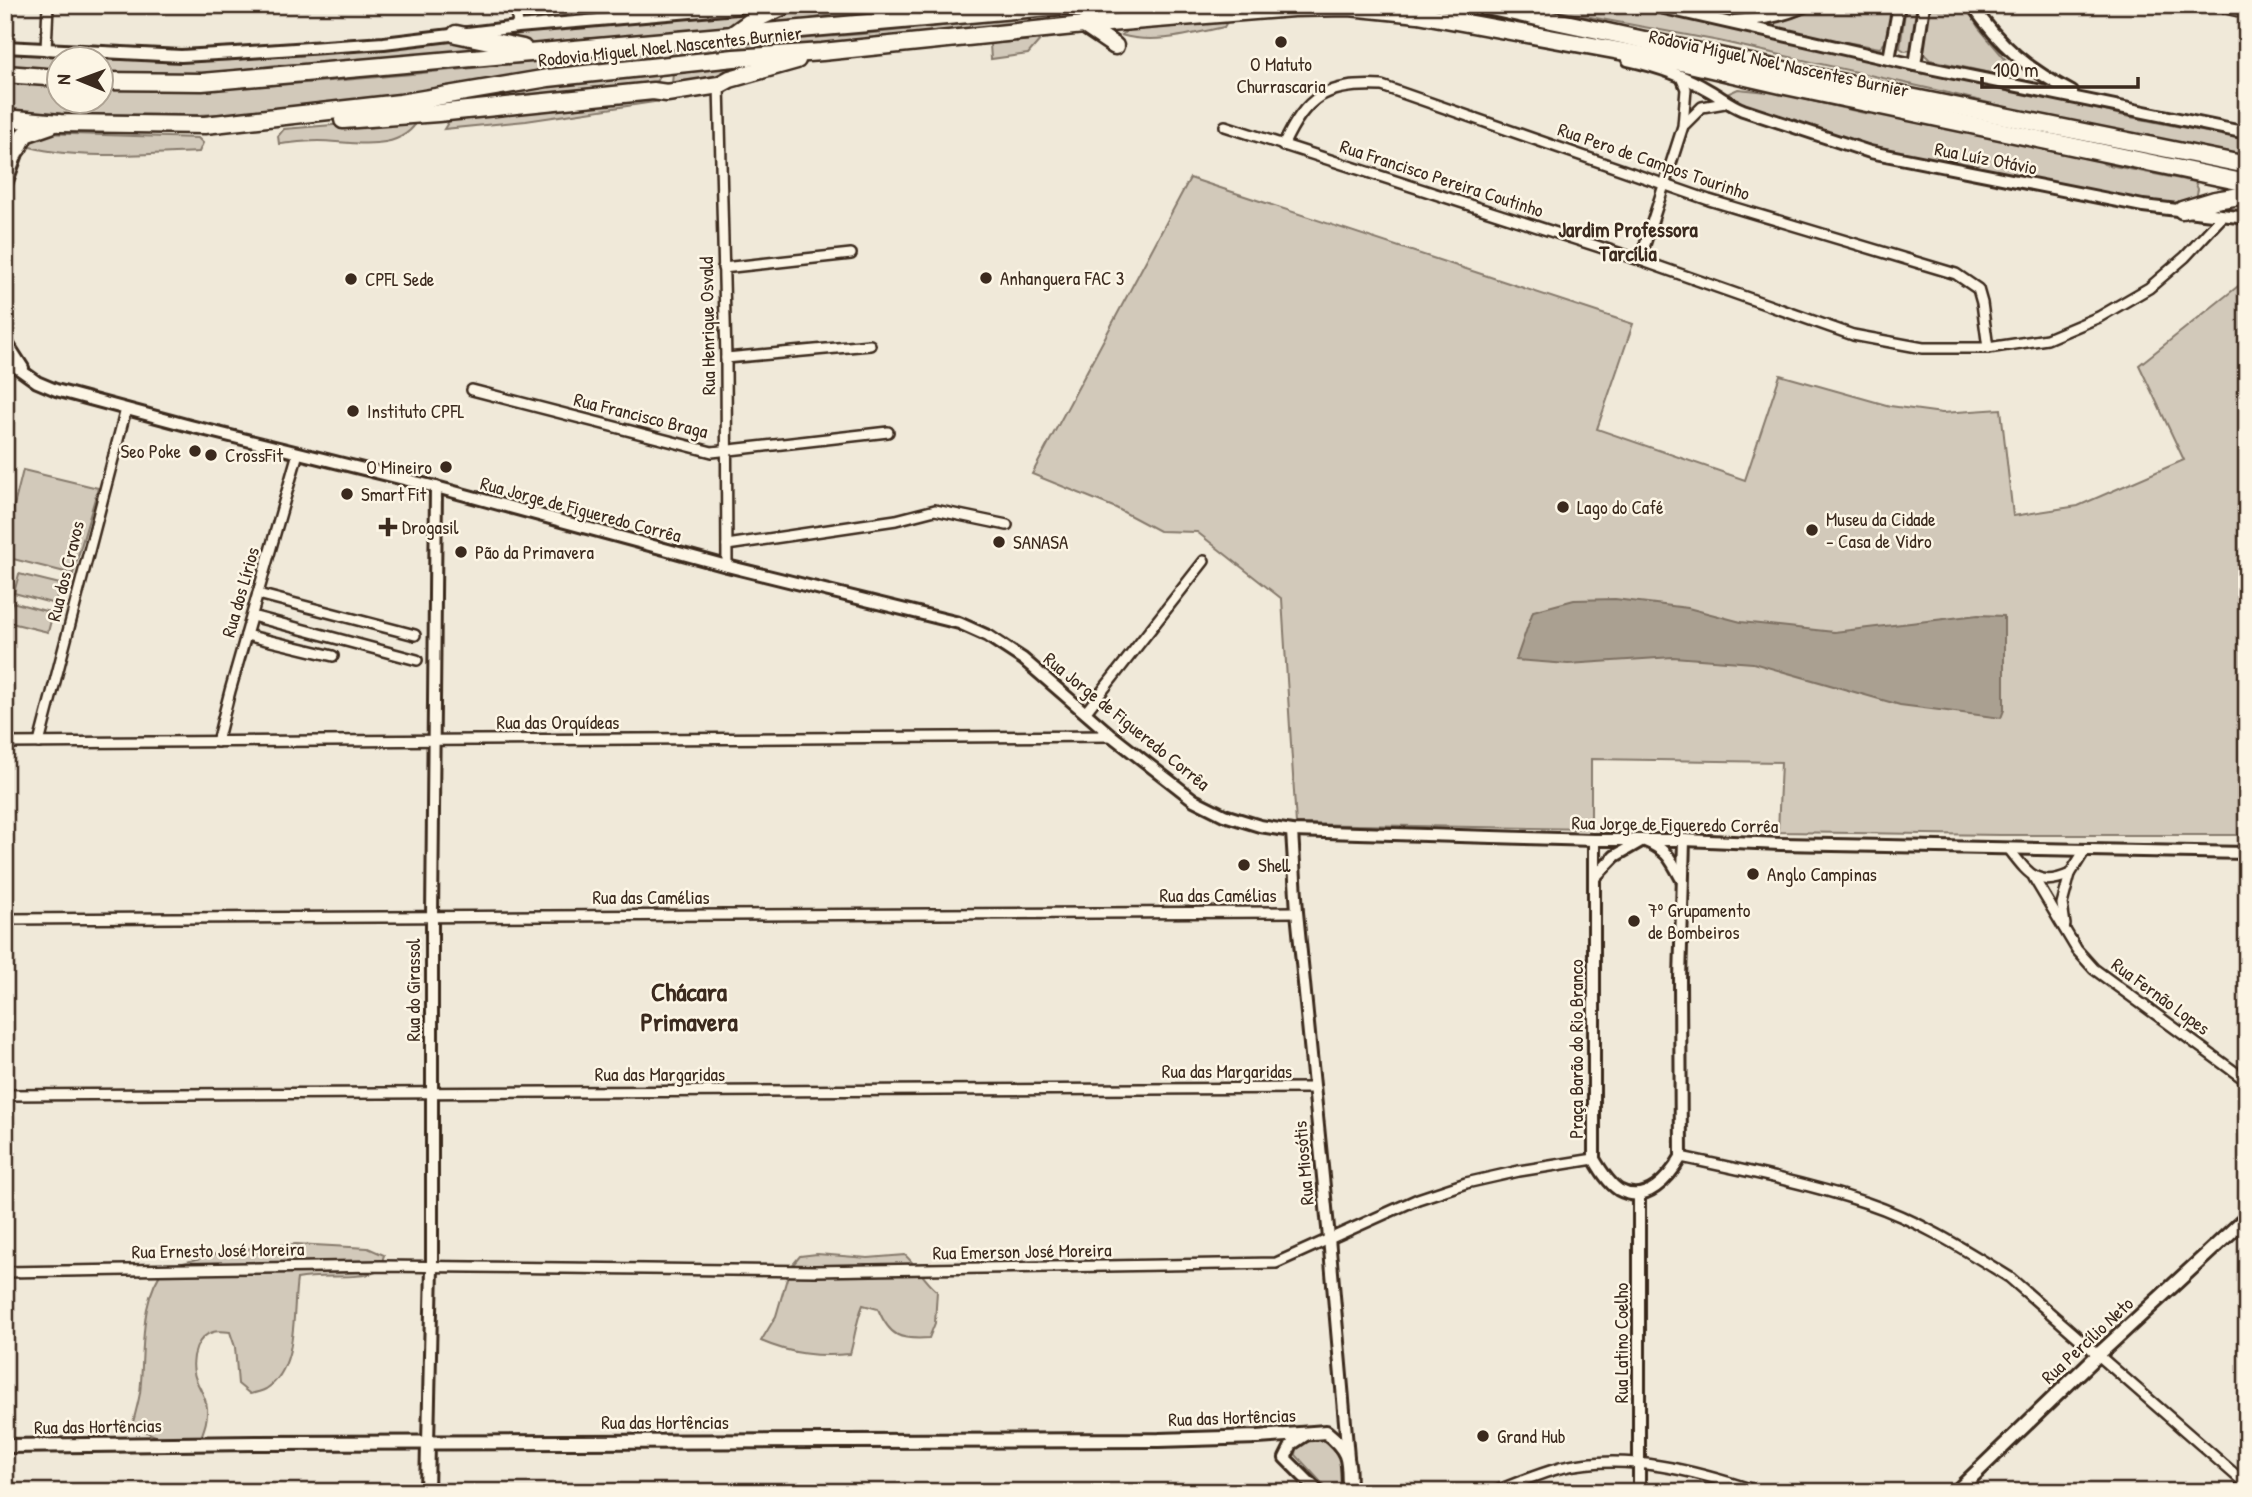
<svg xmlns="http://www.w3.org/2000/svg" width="2252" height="1497" font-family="'Patrick Hand',sans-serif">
	<rect width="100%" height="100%" fill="#f0e9d9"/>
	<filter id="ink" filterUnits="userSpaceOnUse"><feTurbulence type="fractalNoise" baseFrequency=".0143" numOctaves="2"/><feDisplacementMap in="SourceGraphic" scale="14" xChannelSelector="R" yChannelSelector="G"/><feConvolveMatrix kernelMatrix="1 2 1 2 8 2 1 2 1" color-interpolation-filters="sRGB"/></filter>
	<g filter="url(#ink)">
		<g fill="#d2c9ba" stroke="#867a6c" stroke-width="2">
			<polygon points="817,5 948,5 864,16 826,16 781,24 759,26 759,22 802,7"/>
			<polygon points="1149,5 1233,5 926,38 670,57 666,49 863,34"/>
			<polygon points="1404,5 1456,5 2247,173 2247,179"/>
			<polygon points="1526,5 1619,5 1691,19 1885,64 2029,92 2125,116 2247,140 2247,159 2034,114 1940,91 1719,41"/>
			<path d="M 1824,5 L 1895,5 L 1891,36 L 1880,48 L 1748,25 C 1775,22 1799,18 1824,5 Z"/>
			<polygon points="1906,5 1920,5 1912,50 1905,51 1900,48"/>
			<polygon points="1929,5 1965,5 1978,27 2005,59 2009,77 1930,60 1921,51"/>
			<polygon points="742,12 744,16 729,27 663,34 578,39 532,45 486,37 515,32"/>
			<path d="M 1227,22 L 1224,27 C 1191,34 1154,45 1121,35 L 1129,30 Z"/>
			<polygon points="1041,39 1028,54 991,59 990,44"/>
			<polygon points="453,40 497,49 383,61 276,65 218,73 102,74 102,60 60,60 59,71 5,66 5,52 115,60 197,60 407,46"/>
			<path d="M 625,53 L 647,54 L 650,57 L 546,69 L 384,99 L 296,110 L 199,115 L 33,114 L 5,111 L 5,81 L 59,88 L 60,102 L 102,102 L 102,89 C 276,93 451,69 625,53 Z"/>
			<polygon points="740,67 740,70 672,85 673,72"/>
			<polygon points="657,73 659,77 655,83 647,88 459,105 459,100 539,85"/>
			<polygon points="1738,89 1778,93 1868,114 1878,111 2094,156 2104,164 2195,182 2198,189 2196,199 2180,205 2132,199 1877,147 1816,130 1730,100 1727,94"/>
			<polygon points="708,94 526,121 444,129 451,118 649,96"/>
			<path d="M 419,118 C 401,155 350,141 318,141 C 305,141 291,143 279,144 L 278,136 L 284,129 Z"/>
			<path d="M 40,133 L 198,138 L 203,143 L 199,152 C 147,154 80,160 30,147 L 27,143 L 30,136 Z"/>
			<polygon points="1190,178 1633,324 1597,429 1745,480 1780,375 1890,406 1942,413 2001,409 2013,516 2078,506 2184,460 2139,365 2247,279 2247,835 2000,835 1778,832 1781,762 1591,759 1591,829 1296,824 1282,599 1197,532 1159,531 1116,508 1032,474"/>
			<polygon points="23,470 98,488 73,574 5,557 5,542"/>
			<polygon points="19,574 60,584 55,604 14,593"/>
			<polygon points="12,602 53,613 48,632 7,622"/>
			<path d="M 296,1244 L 368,1248 L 384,1255 L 379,1271 C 353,1281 325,1273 297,1279 C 292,1311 299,1369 266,1389 C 262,1391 255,1393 250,1394 L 238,1384 L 235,1347 L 230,1332 C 225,1332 218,1330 213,1332 C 197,1336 191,1357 194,1373 C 196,1385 206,1395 207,1408 C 208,1420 204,1429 200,1440 L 167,1441 L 132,1426 C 135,1415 138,1404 140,1393 C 145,1352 138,1299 166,1266 C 180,1265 190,1261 203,1257 C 234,1249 265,1246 296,1244 Z"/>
			<path d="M 817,1254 L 868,1258 L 905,1255 C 917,1266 924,1280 937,1291 L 935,1323 L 929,1338 C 900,1340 890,1337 878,1309 L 863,1305 C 856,1321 855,1337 850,1354 C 818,1357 791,1354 761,1341 L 776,1316 L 790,1268 L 800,1256 Z"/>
			<path d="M 1317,1439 C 1344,1444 1347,1467 1342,1492 L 1330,1492 L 1296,1455 L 1297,1447 L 1304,1442 Z"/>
		</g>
		<polygon fill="#aaa091" stroke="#7e7163" stroke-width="2" points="1615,599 1688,608 1741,622 1834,632 1978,615 2004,616 2004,710 2001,718 1900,705 1753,663 1673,657 1568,664 1516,660 1533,611 1574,600"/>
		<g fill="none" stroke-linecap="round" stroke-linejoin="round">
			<defs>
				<g id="minor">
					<polyline points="516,5 518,27"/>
					<polyline points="2213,5 2247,13"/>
					<polyline points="46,50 48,5"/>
					<polyline points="719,85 726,358 727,566"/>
					<polyline points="1685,124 1702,107 1725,103"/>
					<polyline points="1225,126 1640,260 1853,335 1923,348 1988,348 2047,339 2099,317 2149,288 2185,257 2223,216"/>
					<path d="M 1283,146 C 1306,96 1326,83 1382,86 L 1709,200 L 1956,274 L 1978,289 L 1982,303 L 1988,348"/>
					<polyline points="1640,260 1683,126 1686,89 1681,77"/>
					<polyline points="723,268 851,254"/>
					<polyline points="726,358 870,345"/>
					<polyline points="472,390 712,452 888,432"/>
					<polyline points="727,545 896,520 935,510 1007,525"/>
					<polyline points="258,594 415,635"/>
					<polyline points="252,616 417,660"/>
					<polyline points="246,635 333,656"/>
					<polyline points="1085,713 1204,561"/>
					<polyline points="217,742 230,691 298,453"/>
					<polyline points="5,743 1112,736"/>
					<polyline points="39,743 126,409"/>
					<path d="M 2009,849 C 2028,873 2037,889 2070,874 L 2085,850"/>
					<polyline points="2034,878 2077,950 2094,969 2247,1081"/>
					<polyline points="5,919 1297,912"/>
					<polyline points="2065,925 2062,904 2070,874"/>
					<polyline points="5,1095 1315,1088"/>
					<path d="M 1681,1157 C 1743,1170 1806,1183 1867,1203 C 1918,1220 1964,1249 2009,1277 L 2247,1485"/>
					<polyline points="5,1272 381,1266 815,1271 1276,1263 1418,1199 1466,1183 1519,1171 1594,1159"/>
					<path d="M 1494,1492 C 1516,1483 1538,1474 1560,1468 C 1627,1452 1696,1471 1759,1492"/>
				</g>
				<g id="tertiary">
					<polyline points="1651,5 1915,65 2247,133"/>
					<path d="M 1972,5 C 2000,46 2028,69 2072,92"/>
					<path d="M 1734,21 C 1760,19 1783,17 1806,5"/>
					<polyline points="5,47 181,56 235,53 384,43 518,27 771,5"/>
					<polyline points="1889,59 1899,5"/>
					<path d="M 1628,60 C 1656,66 1685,76 1710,91 C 1722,98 1730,105 1743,110 L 1870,152 L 2143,206 L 2247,218"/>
					<polyline points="1915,65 1924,5"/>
					<polyline points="5,340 23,368"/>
					<polyline points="5,359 37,382 56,390 190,426 436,487 727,566 959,623 988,636 1023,659 1112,736 1194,800 1224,815 1260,826 1292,831 1594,840 1684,840 1781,844 2247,853"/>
					<polyline points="1292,831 1297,912 1329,1238 1348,1457"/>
					<path d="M 1594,840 L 1594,1159 C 1600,1169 1608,1183 1619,1190 C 1646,1205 1669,1178 1681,1157 L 1680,979 L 1684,840"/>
					<path d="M 1594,878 L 1615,856 L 1643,840 C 1666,849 1670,857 1681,878"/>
					<polyline points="1307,1434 1292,1444 1285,1458 1319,1492"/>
					<polyline points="428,1443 432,1267 432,917 436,487"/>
					<polyline points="1639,1492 1639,1195"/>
				</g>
				<g id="secondary">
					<polyline points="5,147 18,148 5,184"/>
					<path d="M 5,1446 L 256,1443 L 1159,1440 L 1258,1437 L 1326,1432 C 1352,1453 1348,1461 1349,1492"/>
					<polyline points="427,1492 428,1443"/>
					<polyline points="1956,1492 2099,1354 2247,1217"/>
				</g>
				<g id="trunk">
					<polyline points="1482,5 1900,95 2247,165"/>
					<polyline points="1084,25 1115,46"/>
					<polyline points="456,34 523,48"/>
					<polyline points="732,35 750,22 786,5"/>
					<polyline points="5,74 60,78"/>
					<polyline points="102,81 202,82 1072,5"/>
					<polyline points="5,118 60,123 205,125 400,103 548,78 734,58 822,52 1084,25 1293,8 1349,7 1418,14 1685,63 1781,85 2247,183"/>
					<polyline points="343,120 438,113 653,91 667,93 719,85 730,79 797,60"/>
					<polyline points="18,148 25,134 51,125"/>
					<polyline points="2182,210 2215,200 2247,195"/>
				</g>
			</defs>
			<use href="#minor" stroke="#3b2a1e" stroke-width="14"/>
			<use href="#tertiary" stroke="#3b2a1e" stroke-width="16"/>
			<use href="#secondary" stroke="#3b2a1e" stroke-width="18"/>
			<use href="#trunk" stroke="#3b2a1e" stroke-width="21"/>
			<use href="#minor" stroke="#fcf5e5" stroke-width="9"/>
			<use href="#tertiary" stroke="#fcf5e5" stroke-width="10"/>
			<use href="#secondary" stroke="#fcf5e5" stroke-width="12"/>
			<use href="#trunk" stroke="#fcf5e5" stroke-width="16"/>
		</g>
	</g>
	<g fill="#3b2a1e" stroke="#fcf5e5" stroke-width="2.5">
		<circle cx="1281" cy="42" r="7"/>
		<circle cx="986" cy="278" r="7"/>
		<circle cx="351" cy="279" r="7"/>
		<circle cx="353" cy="411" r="7"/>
		<circle cx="195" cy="451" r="7"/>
		<circle cx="211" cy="455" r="7"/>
		<circle cx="446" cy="467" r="7"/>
		<circle cx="347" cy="494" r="7"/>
		<circle cx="1563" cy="507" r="7"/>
		<path d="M384.5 516.5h7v7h7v7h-7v7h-7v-7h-7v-7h7z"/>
		<circle cx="1812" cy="530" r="7"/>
		<circle cx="999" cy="542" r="7"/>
		<circle cx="461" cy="552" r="7"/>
		<circle cx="1244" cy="865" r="7"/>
		<circle cx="1753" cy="874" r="7"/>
		<circle cx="1634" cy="921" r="7"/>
		<circle cx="1483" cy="1436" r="7"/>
	</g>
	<g text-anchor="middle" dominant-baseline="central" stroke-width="5" stroke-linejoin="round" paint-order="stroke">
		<g font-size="19" fill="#3b2a1e" stroke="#fcf5e5">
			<text transform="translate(670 46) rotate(-6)">Rodovia Miguel Noel Nascentes Burnier</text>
			<text transform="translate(1779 63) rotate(12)">Rodovia Miguel Noel Nascentes Burnier</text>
			<text transform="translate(1986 158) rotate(11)">Rua Luíz Otávio</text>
			<text transform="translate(1654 161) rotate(19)">Rua Pero de Campos Tourinho</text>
			<text transform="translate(1442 178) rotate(18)">Rua Francisco Pereira Coutinho</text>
			<text transform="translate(707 326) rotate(-91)">Rua Henrique Osvald</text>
			<text transform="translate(641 415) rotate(14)">Rua Francisco Braga</text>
			<text transform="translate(581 509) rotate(15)">Rua Jorge de Figueredo Corrêa</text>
			<text transform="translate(65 571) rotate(-76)">Rua dos Cravos</text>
			<text transform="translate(240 592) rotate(-74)">Rua dos Lírios</text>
			<text transform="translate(1127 721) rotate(39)">Rua Jorge de Figueredo Corrêa</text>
			<text x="558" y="722">Rua das Orquídeas</text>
			<text transform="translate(1675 824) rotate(1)">Rua Jorge de Figueredo Corrêa</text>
			<text x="1218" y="895">Rua das Camélias</text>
			<text x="651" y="897">Rua das Camélias</text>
			<text transform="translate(413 990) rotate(-90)">Rua do Girassol</text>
			<text transform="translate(2161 996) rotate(36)">Rua Fernão Lopes</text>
			<text transform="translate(1576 1049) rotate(-90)">Praça Barão do Rio Branco</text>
			<text x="1227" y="1071">Rua das Margaridas</text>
			<text x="660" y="1074">Rua das Margaridas</text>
			<text transform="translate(1303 1163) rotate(-95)">Rua Miosótis</text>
			<text transform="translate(218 1250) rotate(-1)">Rua Ernesto José Moreira</text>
			<text transform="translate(1022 1251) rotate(-1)">Rua Emerson José Moreira</text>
			<text transform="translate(2087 1340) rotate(-43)">Rua Percílio Neto</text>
			<text transform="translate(1621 1343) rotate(-90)">Rua Latino Coelho</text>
			<text transform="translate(1232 1417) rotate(-2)">Rua das Hortências</text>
			<text x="665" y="1422">Rua das Hortências</text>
			<text transform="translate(98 1426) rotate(-1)">Rua das Hortências</text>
		</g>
		<g font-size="19" fill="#3b2a1e" stroke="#fcf5e5" text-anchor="start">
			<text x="1281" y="64" text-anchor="middle">O Matuto<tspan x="1281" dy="22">Churrascaria</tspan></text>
			<text x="1000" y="278">Anhanguera FAC 3</text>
			<text x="365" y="279">CPFL Sede</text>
			<text x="367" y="411">Instituto CPFL</text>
			<text x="181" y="451" text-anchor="end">Seo Poke</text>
			<text x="225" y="455">CrossFit</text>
			<text x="432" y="467" text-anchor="end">O Mineiro</text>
			<text x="361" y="494">Smart Fit</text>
			<text x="1577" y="507">Lago do Café</text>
			<text x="1826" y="519">Museu da Cidade<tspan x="1826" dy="22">- Casa de Vidro</tspan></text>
			<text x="402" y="527">Drogasil</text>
			<text x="1013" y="542">SANASA</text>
			<text x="475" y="552">Pão da Primavera</text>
			<text x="1258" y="865">Shell</text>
			<text x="1767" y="874">Anglo Campinas</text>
			<text x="1648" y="910">7º Grupamento<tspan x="1648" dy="22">de Bombeiros</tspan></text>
			<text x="1497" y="1436">Grand Hub</text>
		</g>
		<g font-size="21" font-weight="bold" fill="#3b2a1e" stroke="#fcf5e5">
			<text x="1628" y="229">Jardim Professora<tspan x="1628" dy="24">Tarcília</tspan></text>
		</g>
		<g font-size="26" font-weight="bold" fill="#3b2a1e" stroke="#fcf5e5">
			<text x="689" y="991">Chácara<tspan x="689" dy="30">Primavera</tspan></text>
		</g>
	</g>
	<rect width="2252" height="1497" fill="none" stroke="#fcf5e5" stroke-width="28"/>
	<rect x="14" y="14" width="2224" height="1469" fill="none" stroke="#3b2a1e" stroke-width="2.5" filter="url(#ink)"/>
	<g transform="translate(80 80) rotate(271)"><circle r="33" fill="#fcf5e5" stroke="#afa495" stroke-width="2"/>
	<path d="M0-5L12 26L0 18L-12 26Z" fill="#3b2a1e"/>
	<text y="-10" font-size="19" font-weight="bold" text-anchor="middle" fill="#3b2a1e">N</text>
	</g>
	<path d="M1982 77v10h156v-10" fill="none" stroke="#3b2a1e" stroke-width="3.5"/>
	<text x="1993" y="77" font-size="21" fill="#3b2a1e" stroke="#fcf5e5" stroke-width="5" paint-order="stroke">100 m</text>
</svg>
